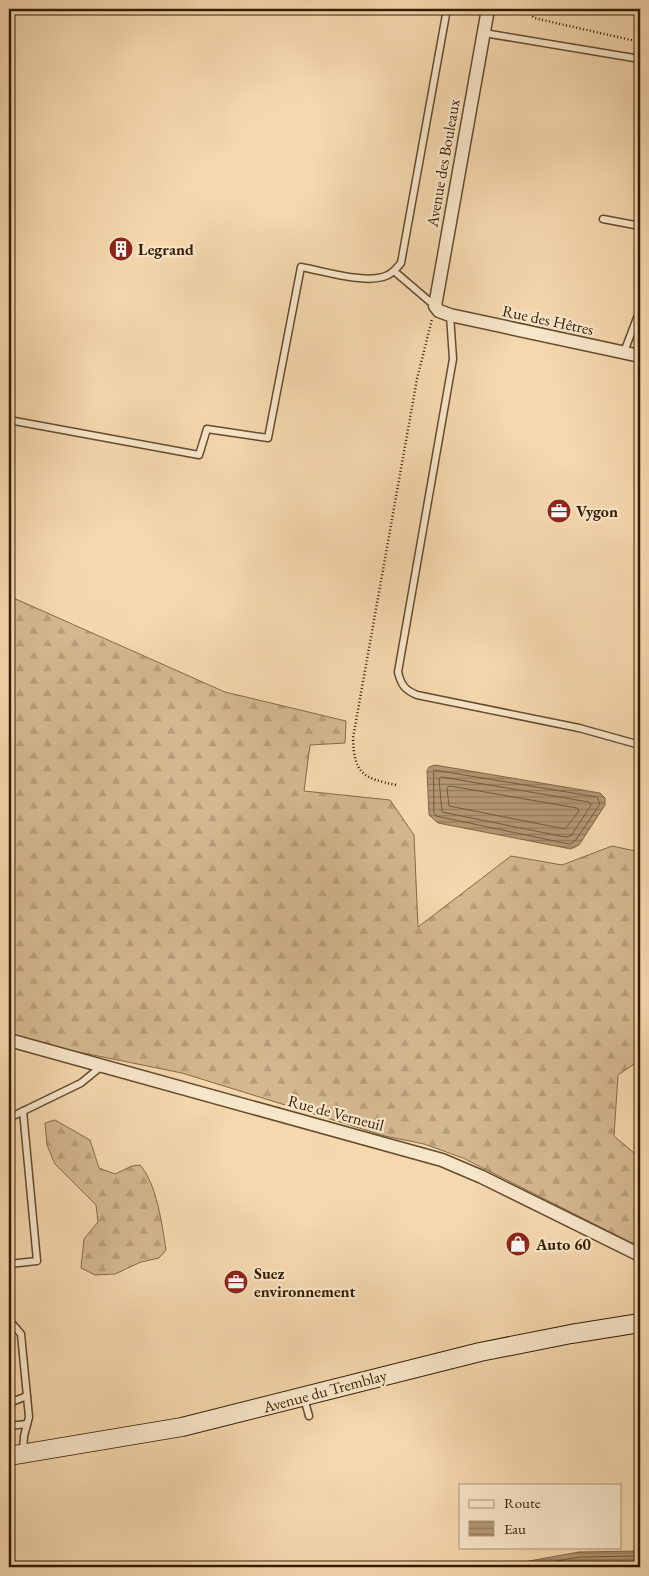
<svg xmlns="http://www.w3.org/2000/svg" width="649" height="1576" font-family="'EB Garamond',serif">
	<defs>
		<pattern id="forest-firs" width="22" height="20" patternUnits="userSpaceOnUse" patternTransform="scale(1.25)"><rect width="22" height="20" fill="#d4b890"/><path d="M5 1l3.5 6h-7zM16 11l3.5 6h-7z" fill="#b79e7a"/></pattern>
		<pattern id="water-rules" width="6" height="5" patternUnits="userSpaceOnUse" patternTransform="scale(1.25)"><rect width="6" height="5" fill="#b39873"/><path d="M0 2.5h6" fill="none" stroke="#927b5c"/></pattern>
	</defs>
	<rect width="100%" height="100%" fill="#f5d8ae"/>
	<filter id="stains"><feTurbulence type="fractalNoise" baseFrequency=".004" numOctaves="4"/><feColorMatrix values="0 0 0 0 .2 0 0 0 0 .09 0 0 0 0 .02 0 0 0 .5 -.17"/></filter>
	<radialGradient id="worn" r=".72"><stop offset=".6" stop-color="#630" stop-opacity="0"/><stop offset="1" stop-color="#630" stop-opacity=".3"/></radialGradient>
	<g fill="url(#forest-firs)" stroke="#846a48">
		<polygon points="9,596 225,692 346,721 345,743 310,745 304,791 390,800 414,835 418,927 511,856 562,865 612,846 640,852 640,1060 618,1075 614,1136 640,1158 640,1247 463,1158 424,1144 385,1136 182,1073 9,1038"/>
		<path d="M 55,1120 L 90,1140 L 99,1168 L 115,1174 L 132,1166 L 140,1165 C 157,1184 162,1225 166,1250 L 159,1258 L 141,1262 L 115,1274 L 95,1275 L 81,1268 L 84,1239 L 98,1222 L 96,1205 L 55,1164 L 47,1145 L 45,1123 Z"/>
	</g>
	<g fill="url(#water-rules)" stroke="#806645">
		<polygon points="435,765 600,793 605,798 605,805 579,845 571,849 438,823 429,815 427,771 429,767"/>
		<polygon points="640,1551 640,1567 496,1567 579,1552"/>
	</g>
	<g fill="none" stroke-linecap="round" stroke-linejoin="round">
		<g stroke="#745a3a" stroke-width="1">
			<polygon points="434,770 597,797 600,804 575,841 570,844 564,843 436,816 434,813"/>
			<polygon points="442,777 589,802 591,805 571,836 565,837 442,812 439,779"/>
			<polygon points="450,786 577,808 579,811 565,829 449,806 447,788"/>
			<polyline points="524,1567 579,1557 640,1556"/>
			<polyline points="559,1567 580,1564 640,1562"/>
		</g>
		<defs>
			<g id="lane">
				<polyline points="484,33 640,59"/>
				<polyline points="603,219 640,226"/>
				<polyline points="394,271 435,306"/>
				<path d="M 450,315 L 453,359 L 398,672 C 401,685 405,690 417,695 L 579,728 L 640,745"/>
				<polyline points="624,352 640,310"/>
				<path d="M 9,420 L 199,455 L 207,429 L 268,438 L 301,267 C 324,271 361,283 383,277 C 391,275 396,269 401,263 L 447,9"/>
				<polyline points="9,1118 81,1083 103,1065"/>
				<polyline points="9,1264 37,1261 23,1111"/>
				<polyline points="9,1320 21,1334 29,1417 24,1436 23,1453"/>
				<polyline points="304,1398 309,1416"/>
				<polyline points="9,1403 27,1396"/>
				<polyline points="9,1426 27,1424"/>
			</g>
			<g id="street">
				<polyline points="488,9 435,306 439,311 450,315 640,356"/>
				<polyline points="9,1040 442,1160 482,1177 640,1255"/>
			</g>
			<polyline id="secondary" points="9,1456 182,1427 480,1352 571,1334 640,1323"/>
		</defs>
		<use href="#lane" stroke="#644b2c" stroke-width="9"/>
		<use href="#street" stroke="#644b2c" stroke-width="15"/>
		<use href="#secondary" stroke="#341c00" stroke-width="20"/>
		<g stroke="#341c00" stroke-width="2.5" stroke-dasharray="1 2.5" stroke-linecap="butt">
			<polyline points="525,9 534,18 640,42"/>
			<path d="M 396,785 C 363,778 354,774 353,738 L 417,379 L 432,319"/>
		</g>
		<use href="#lane" stroke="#f8e6ca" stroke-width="6"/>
		<use href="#street" stroke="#f8e6ca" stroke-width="12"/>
		<use href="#secondary" stroke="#f8e6ca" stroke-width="18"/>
	</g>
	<defs>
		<symbol id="building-disc" viewBox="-11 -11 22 22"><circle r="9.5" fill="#8f2418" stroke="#f8e6ca"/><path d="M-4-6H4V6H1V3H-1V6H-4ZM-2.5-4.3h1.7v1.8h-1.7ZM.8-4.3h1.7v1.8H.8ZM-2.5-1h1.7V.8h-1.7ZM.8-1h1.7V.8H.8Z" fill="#fff"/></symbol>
		<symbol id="office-disc" viewBox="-11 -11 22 22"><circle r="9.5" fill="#8f2418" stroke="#f8e6ca"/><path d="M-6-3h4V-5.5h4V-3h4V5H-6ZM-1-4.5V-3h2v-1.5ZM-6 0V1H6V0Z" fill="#fff"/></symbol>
		<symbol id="shop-disc" viewBox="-11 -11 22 22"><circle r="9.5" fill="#8f2418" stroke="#f8e6ca"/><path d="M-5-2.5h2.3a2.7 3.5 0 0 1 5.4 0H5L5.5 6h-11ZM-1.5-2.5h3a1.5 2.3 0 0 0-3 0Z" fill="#fff"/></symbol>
	</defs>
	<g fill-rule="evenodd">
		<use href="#building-disc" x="107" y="235" width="28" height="28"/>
		<use href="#office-disc" x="545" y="497" width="28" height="28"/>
		<use href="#shop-disc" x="504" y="1230" width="28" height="28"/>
		<use href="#office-disc" x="222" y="1268" width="28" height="28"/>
	</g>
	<g text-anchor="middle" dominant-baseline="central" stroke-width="4.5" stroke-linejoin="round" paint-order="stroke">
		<g font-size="16" fill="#341c00" stroke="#f8e6ca">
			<text transform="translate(443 163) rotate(-80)">Avenue des Bouleaux</text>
			<text transform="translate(548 320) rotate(12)">Rue des Hêtres</text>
			<text transform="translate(336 1113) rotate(15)">Rue de Verneuil</text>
			<text transform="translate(325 1391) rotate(-15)">Avenue du Tremblay</text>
		</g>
		<g font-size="16" font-weight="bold" fill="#341c00" stroke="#f8e6ca" text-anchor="start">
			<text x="138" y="249">Legrand</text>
			<text x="576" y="511">Vygon</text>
			<text x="536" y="1244">Auto 60</text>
			<text x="254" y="1273">Suez<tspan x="254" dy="18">environnement</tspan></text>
		</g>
	</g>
	<rect width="649" height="1576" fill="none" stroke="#f5d8ae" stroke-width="30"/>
	<rect x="10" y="10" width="629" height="1556" fill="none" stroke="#341c00" stroke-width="2.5"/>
	<rect x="15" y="15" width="619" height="1546" fill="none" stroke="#341c00"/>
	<rect x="459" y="1484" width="162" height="65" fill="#f8e6ca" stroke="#aa9579"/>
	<rect x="469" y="1500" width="25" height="8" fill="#f8e6ca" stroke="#aa9579"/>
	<text x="504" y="1508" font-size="15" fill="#341c00">Route</text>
	<rect x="469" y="1521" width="25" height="15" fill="url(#water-rules)" stroke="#aa9579"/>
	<text x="504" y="1534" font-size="15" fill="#341c00">Eau</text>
	<rect width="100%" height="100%" filter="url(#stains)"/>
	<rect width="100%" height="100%" fill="url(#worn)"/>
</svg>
